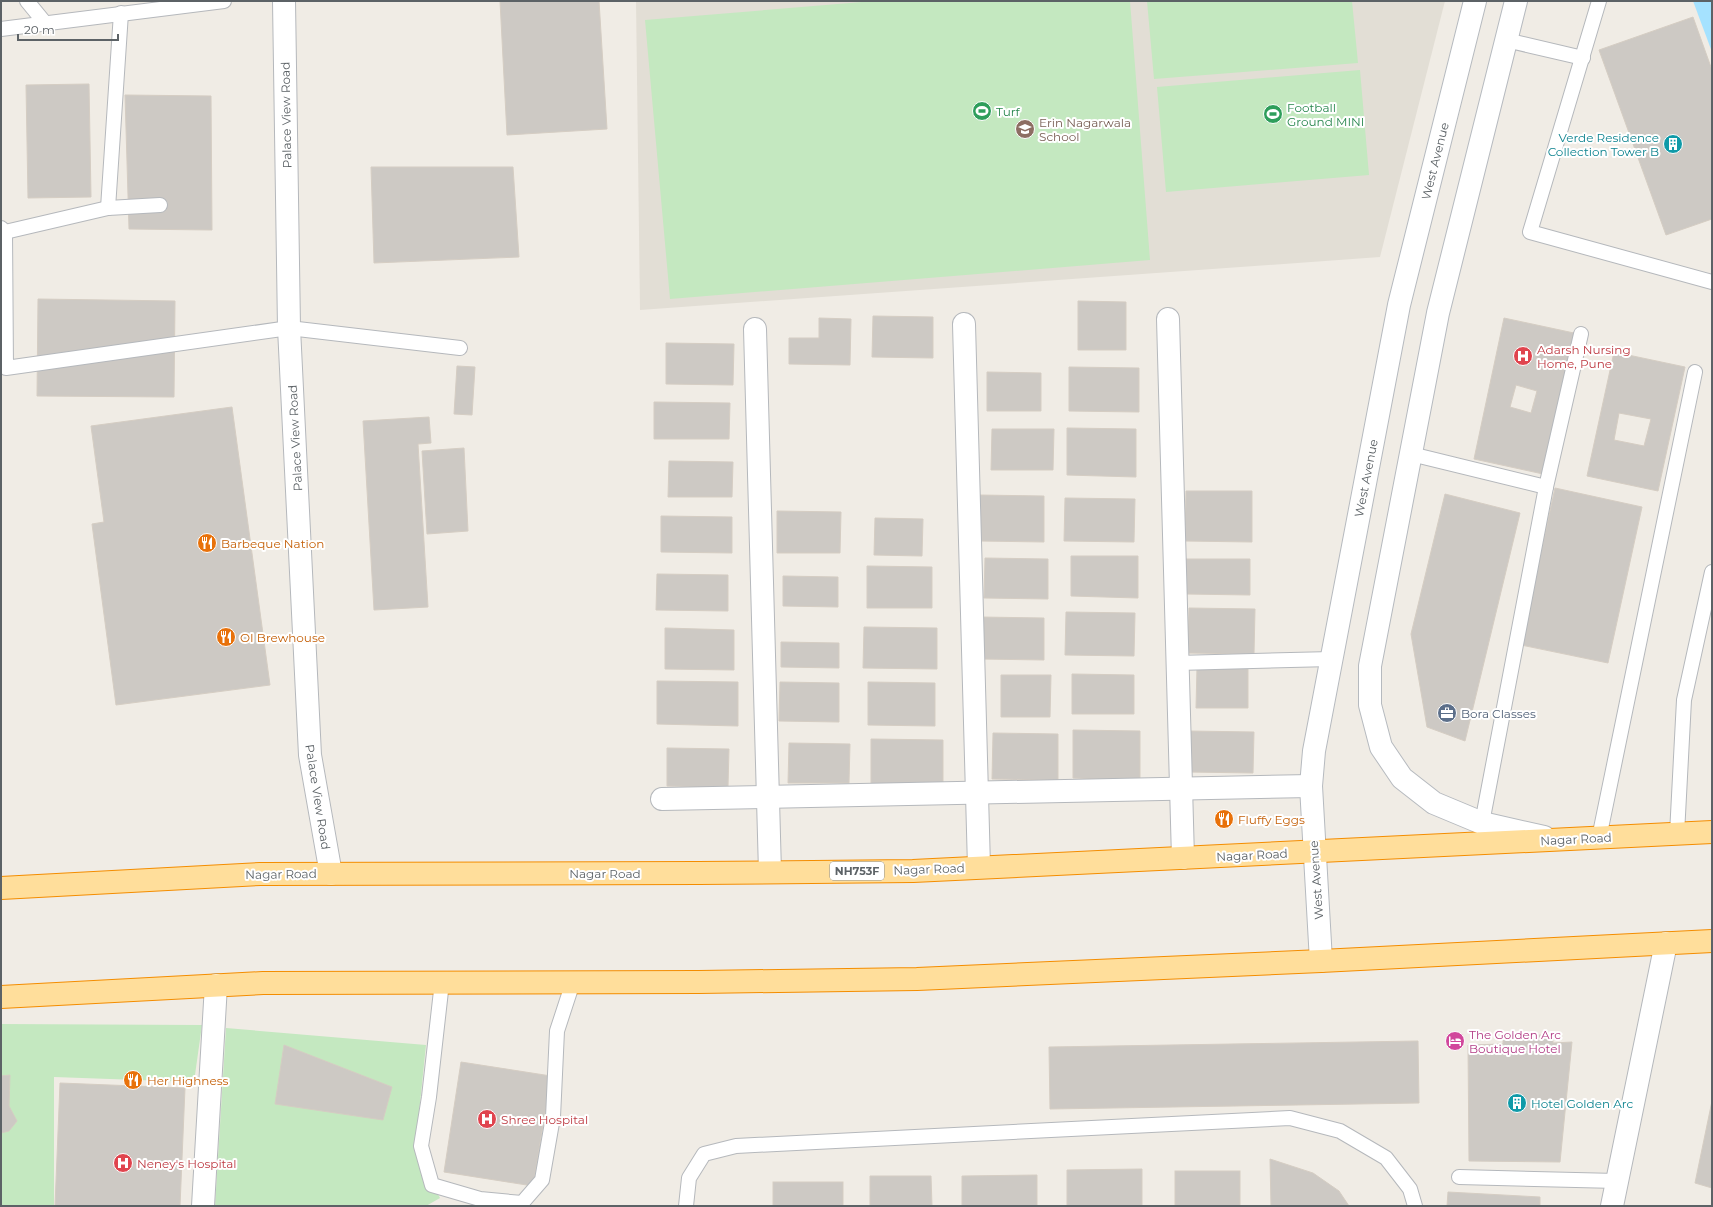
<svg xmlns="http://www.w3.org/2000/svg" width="1713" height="1207" font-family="Montserrat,sans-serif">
	<rect width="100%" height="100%" fill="#f0ece5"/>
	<polygon fill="#e2ded5" points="636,1 1445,1 1380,257 640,310"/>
	<g fill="#c4e8c0">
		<polygon points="874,1 1130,1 1150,260 670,299 645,20"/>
		<polygon points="1147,1 1352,1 1358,63 1154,79"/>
		<polygon points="1360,70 1369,175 1166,192 1157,87"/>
		<polygon points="1,1024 202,1025 194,1082 54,1077 54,1206 1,1206"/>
		<polygon points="226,1028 426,1045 415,1152 440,1198 426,1206 215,1206"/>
	</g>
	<polygon fill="#a5e2ff" points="1693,1 1712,1 1712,52"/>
	<g fill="#cdc9c4" stroke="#d5cdc3" fill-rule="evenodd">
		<polygon points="500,1 599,1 607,129 507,135"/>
		<polygon points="1693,17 1712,70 1712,219 1666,235 1599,50"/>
		<polygon points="89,84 91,197 28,198 26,85"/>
		<polygon points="125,95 211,96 212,230 129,229"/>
		<polygon points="371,167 513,167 519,257 374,263"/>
		<polygon points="38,299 175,301 174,397 37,396"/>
		<polygon points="1078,301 1126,302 1126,350 1078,350"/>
		<polygon points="873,316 933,317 933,358 872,357"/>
		<polygon points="819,318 851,319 850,365 789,364 789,338 819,338"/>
		<path d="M 1504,318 L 1574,333 L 1543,474 L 1474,459 ZM 1516,385 L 1537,391 L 1531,413 L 1510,407 Z"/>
		<polygon points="666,343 734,344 733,385 666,384"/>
		<path d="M 1614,352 L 1685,367 L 1658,491 L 1587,476 ZM 1619,413 L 1651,419 L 1644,446 L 1614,440 Z"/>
		<polygon points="457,366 475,367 472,415 454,414"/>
		<polygon points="1069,367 1139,368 1139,412 1069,411"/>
		<polygon points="987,372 1041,373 1041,411 987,411"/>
		<polygon points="654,402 730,403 729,439 654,439"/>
		<polygon points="232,407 270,685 116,705 92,524 104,522 91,426"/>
		<polygon points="429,417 431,443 418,444 428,607 374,610 363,421"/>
		<polygon points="1067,428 1136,429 1136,477 1067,475"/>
		<polygon points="992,429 1054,429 1053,470 991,470"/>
		<polygon points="464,448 468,531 427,534 422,451"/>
		<polygon points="669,461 733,462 732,497 668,497"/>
		<polygon points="1555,488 1642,507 1608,663 1521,645"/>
		<polygon points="1186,491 1252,491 1252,542 1185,541"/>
		<polygon points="1445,494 1520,513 1465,741 1427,727 1411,634"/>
		<polygon points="979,495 1044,496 1044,542 979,541"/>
		<polygon points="1065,498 1135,499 1134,542 1064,541"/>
		<polygon points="777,511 841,512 840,553 777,553"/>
		<polygon points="661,516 732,517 732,553 661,552"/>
		<polygon points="875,518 923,519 922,556 874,555"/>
		<polygon points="1071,556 1138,556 1138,598 1071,596"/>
		<polygon points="985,558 1048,559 1048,599 984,598"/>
		<polygon points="1186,559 1250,559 1250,595 1186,594"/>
		<polygon points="867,566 932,567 932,608 867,608"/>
		<polygon points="657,574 728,575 728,611 656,610"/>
		<polygon points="783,576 838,577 838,607 783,606"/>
		<polygon points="1189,608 1255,609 1254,654 1188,653"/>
		<polygon points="1066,612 1135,613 1134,656 1065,655"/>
		<polygon points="981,617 1044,618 1044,660 980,659"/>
		<polygon points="864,627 937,628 937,669 863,668"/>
		<polygon points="665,628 734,630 734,670 665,669"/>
		<polygon points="781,642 839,643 839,668 781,667"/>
		<polygon points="1197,667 1248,668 1248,708 1196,708"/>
		<polygon points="1072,674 1134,675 1134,714 1072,714"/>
		<polygon points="1001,675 1051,675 1050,717 1001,717"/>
		<polygon points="657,681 738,682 738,726 657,724"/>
		<polygon points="780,682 839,683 839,722 779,721"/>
		<polygon points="868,682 935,683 935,726 868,725"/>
		<polygon points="1073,730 1140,731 1140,780 1073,778"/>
		<polygon points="1188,731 1254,732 1253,773 1188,772"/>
		<polygon points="993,733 1058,734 1058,780 992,779"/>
		<polygon points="871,739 943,740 943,786 871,785"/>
		<polygon points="789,743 850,744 849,783 788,783"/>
		<polygon points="667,748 729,749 728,787 667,786"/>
		<polygon points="1503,1035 1553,1035 1553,1043 1572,1042 1560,1162 1469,1161 1468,1045 1503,1044"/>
		<polygon points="1418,1041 1419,1103 1050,1109 1049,1047"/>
		<polygon points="284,1045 392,1087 383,1120 275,1104"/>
		<polygon points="461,1062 551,1076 533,1186 444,1172"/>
		<polygon points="10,1075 9,1106 17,1121 9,1131 1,1133 1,1076"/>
		<polygon points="60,1083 185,1088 180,1206 55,1206"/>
		<polygon points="1712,1101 1712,1188 1695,1183"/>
		<polygon points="1270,1159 1313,1173 1339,1191 1349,1206 1271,1206"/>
		<polygon points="1142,1169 1142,1206 1067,1206 1067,1170"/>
		<rect x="1175" y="1171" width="65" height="35"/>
		<polygon points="1037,1175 1037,1206 962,1206 962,1176"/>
		<polygon points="870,1176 931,1176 932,1206 870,1206"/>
		<rect x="773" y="1182" width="70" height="24"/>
		<polygon points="1448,1192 1540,1197 1540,1206 1447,1206"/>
	</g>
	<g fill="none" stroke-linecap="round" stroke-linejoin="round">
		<defs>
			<g id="service">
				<polyline points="27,1 45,23"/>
				<polyline points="1599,1 1530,232 1712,282"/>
				<polyline points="1,29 224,1"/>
				<polyline points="1506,40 1583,58"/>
				<polyline points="108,208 121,13"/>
				<polyline points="1,228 5,232 6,368 289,328 460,348"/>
				<polyline points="5,232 108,208 160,205"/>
				<polyline points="1411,454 1546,487"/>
				<polyline points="1177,663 1332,659"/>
				<polyline points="1482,823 1546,487 1581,334"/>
				<polyline points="1677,834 1684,700 1712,572"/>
				<polyline points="1599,838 1695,372"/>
				<polyline points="442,982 429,1097 421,1146 432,1185 480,1199 522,1203 542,1180 553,1117 557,1031 573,982"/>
				<polyline points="1459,1177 1617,1181"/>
				<polyline points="686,1206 689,1178 704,1154 736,1146 1290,1118 1340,1131 1386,1158 1410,1189 1415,1206"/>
			</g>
			<g id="minor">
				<polyline points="284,1 289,328 310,755 331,874"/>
				<polyline points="1168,319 1183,858"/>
				<polyline points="964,324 979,867"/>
				<polyline points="755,329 770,872"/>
				<polyline points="662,799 1311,786"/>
				<polyline points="203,1206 216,985"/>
			</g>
			<polyline id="tertiary" points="1612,1206 1666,943"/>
			<g id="secondary">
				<polyline points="1516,1 1438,313 1370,666 1370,705 1381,747 1402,778 1434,803 1482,823 1544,837"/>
				<polyline points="1321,961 1311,786 1314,751 1399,305 1475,1"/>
			</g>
			<g id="trunk">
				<polyline points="1,888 260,874 698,873 913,871 1712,832"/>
				<polyline points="1,997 263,983 699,982 917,979 1321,961 1712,941"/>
			</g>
		</defs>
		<use href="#service" stroke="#b5b8bc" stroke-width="16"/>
		<use href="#minor" stroke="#b5b8bc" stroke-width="24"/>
		<use href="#tertiary" stroke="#b5b8bc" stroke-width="24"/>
		<use href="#secondary" stroke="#b6babf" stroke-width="24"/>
		<use href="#trunk" stroke="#f48d00" stroke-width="24"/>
		<use href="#service" stroke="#fff" stroke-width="14"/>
		<use href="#minor" stroke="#fff" stroke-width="22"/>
		<use href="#tertiary" stroke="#fff" stroke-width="22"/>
		<use href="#secondary" stroke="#fff" stroke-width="22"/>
		<use href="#trunk" stroke="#ffde9b" stroke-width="22"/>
	</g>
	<defs>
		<symbol id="stadium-disc" viewBox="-11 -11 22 22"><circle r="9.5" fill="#2e9e5b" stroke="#fff"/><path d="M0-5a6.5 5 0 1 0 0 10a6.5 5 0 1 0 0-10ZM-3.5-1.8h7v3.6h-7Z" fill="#fff"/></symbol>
		<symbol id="school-disc" viewBox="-11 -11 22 22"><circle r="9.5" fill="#8d6e63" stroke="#fff"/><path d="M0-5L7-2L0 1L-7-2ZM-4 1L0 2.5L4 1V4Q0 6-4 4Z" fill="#fff"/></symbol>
		<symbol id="building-disc" viewBox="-11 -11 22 22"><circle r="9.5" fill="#0f9aa8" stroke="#fff"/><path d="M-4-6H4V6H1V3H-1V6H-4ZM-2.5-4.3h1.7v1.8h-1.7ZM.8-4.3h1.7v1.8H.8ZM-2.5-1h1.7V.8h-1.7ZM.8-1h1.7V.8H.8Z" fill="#fff"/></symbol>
		<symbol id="hospital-disc" viewBox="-11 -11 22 22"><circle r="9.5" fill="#e0444e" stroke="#fff"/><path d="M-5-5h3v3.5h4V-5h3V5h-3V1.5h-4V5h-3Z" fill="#fff"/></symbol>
		<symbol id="restaurant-disc" viewBox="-11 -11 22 22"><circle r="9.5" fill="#e8710a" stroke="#fff"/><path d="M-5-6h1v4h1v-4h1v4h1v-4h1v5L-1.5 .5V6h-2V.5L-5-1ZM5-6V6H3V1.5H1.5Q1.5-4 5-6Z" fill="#fff"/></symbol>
		<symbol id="office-disc" viewBox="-11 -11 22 22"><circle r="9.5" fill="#5c6f8a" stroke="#fff"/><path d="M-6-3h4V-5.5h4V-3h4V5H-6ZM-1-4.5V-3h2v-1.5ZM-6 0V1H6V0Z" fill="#fff"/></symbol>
		<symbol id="hotel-disc" viewBox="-11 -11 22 22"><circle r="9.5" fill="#d1479c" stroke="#fff"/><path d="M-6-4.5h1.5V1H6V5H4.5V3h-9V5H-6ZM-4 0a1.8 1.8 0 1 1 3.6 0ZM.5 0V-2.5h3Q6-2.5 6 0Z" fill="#fff"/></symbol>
	</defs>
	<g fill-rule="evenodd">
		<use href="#stadium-disc" x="971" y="100" width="22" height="22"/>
		<use href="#stadium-disc" x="1262" y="103" width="22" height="22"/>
		<use href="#school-disc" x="1014" y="118" width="22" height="22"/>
		<use href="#building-disc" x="1662" y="133" width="22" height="22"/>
		<use href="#hospital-disc" x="1512" y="345" width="22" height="22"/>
		<use href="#restaurant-disc" x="196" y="532" width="22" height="22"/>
		<use href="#restaurant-disc" x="215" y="626" width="22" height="22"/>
		<use href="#office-disc" x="1436" y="702" width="22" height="22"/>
		<use href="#restaurant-disc" x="1213" y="808" width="22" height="22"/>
		<use href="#hotel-disc" x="1444" y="1030" width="22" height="22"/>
		<use href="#restaurant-disc" x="122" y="1069" width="22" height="22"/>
		<use href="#building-disc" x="1506" y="1092" width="22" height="22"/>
		<use href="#hospital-disc" x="476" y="1108" width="22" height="22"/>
		<use href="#hospital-disc" x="112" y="1152" width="22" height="22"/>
	</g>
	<g text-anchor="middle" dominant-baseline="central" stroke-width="4" stroke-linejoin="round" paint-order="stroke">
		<rect fill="#fff" stroke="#8d9194" stroke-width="1" x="830" y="862" width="54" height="18" rx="3"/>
		<g font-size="11" font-weight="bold" fill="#5c6266">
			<text x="857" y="871">NH753F</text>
		</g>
		<g font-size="12" fill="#27864d" stroke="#fff" text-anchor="start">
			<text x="1287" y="107">Football<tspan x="1287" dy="14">Ground MINI</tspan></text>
			<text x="996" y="111">Turf</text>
		</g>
		<g font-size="12" fill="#5c6266" stroke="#fff">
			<text transform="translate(286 115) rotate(-91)">Palace View Road</text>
			<text transform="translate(1435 161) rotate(-76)">West Avenue</text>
			<text transform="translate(295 438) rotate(-93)">Palace View Road</text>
			<text transform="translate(1366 478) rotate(-79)">West Avenue</text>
			<text transform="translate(318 797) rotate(81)">Palace View Road</text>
			<text transform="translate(1576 839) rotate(-3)">Nagar Road</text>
			<text transform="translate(1252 855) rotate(-3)">Nagar Road</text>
			<text transform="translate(929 869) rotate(-2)">Nagar Road</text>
			<text x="605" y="873">Nagar Road</text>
			<text transform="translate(281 874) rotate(-1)">Nagar Road</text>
			<text transform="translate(1316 880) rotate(-94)">West Avenue</text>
		</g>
		<g font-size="12" fill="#785e54" stroke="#fff" text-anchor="start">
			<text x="1039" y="122">Erin Nagarwala<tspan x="1039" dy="14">School</tspan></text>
		</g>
		<g font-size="12" fill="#0d838f" stroke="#fff" text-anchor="end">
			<text x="1659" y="137">Verde Residence<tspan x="1659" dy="14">Collection Tower B</tspan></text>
			<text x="1531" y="1103" text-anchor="start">Hotel Golden Arc</text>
		</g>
		<g font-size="12" fill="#be3a42" stroke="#fff" text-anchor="start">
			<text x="1537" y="349">Adarsh Nursing<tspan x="1537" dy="14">Home, Pune</tspan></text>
			<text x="501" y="1119">Shree Hospital</text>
			<text x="137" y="1163">Neney's Hospital</text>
		</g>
		<g font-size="12" fill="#c56008" stroke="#fff" text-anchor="start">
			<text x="221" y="543">Barbeque Nation</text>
			<text x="240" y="637">OI Brewhouse</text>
			<text x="1238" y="819">Fluffy Eggs</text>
			<text x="147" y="1080">Her Highness</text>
		</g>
		<g font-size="12" fill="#4e5e75" stroke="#fff" text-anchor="start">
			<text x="1461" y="713">Bora Classes</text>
		</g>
		<g font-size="12" fill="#b23c85" stroke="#fff" text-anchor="start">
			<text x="1469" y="1034">The Golden Arc<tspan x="1469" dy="14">Boutique Hotel</tspan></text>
		</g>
	</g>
	<rect width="1713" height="1207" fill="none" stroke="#5c6266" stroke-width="4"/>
	<path d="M18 34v6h100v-6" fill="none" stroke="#5c6266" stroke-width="2"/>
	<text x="24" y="34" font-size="12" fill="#5c6266" stroke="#ffffff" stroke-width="3" paint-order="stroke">20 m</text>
</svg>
